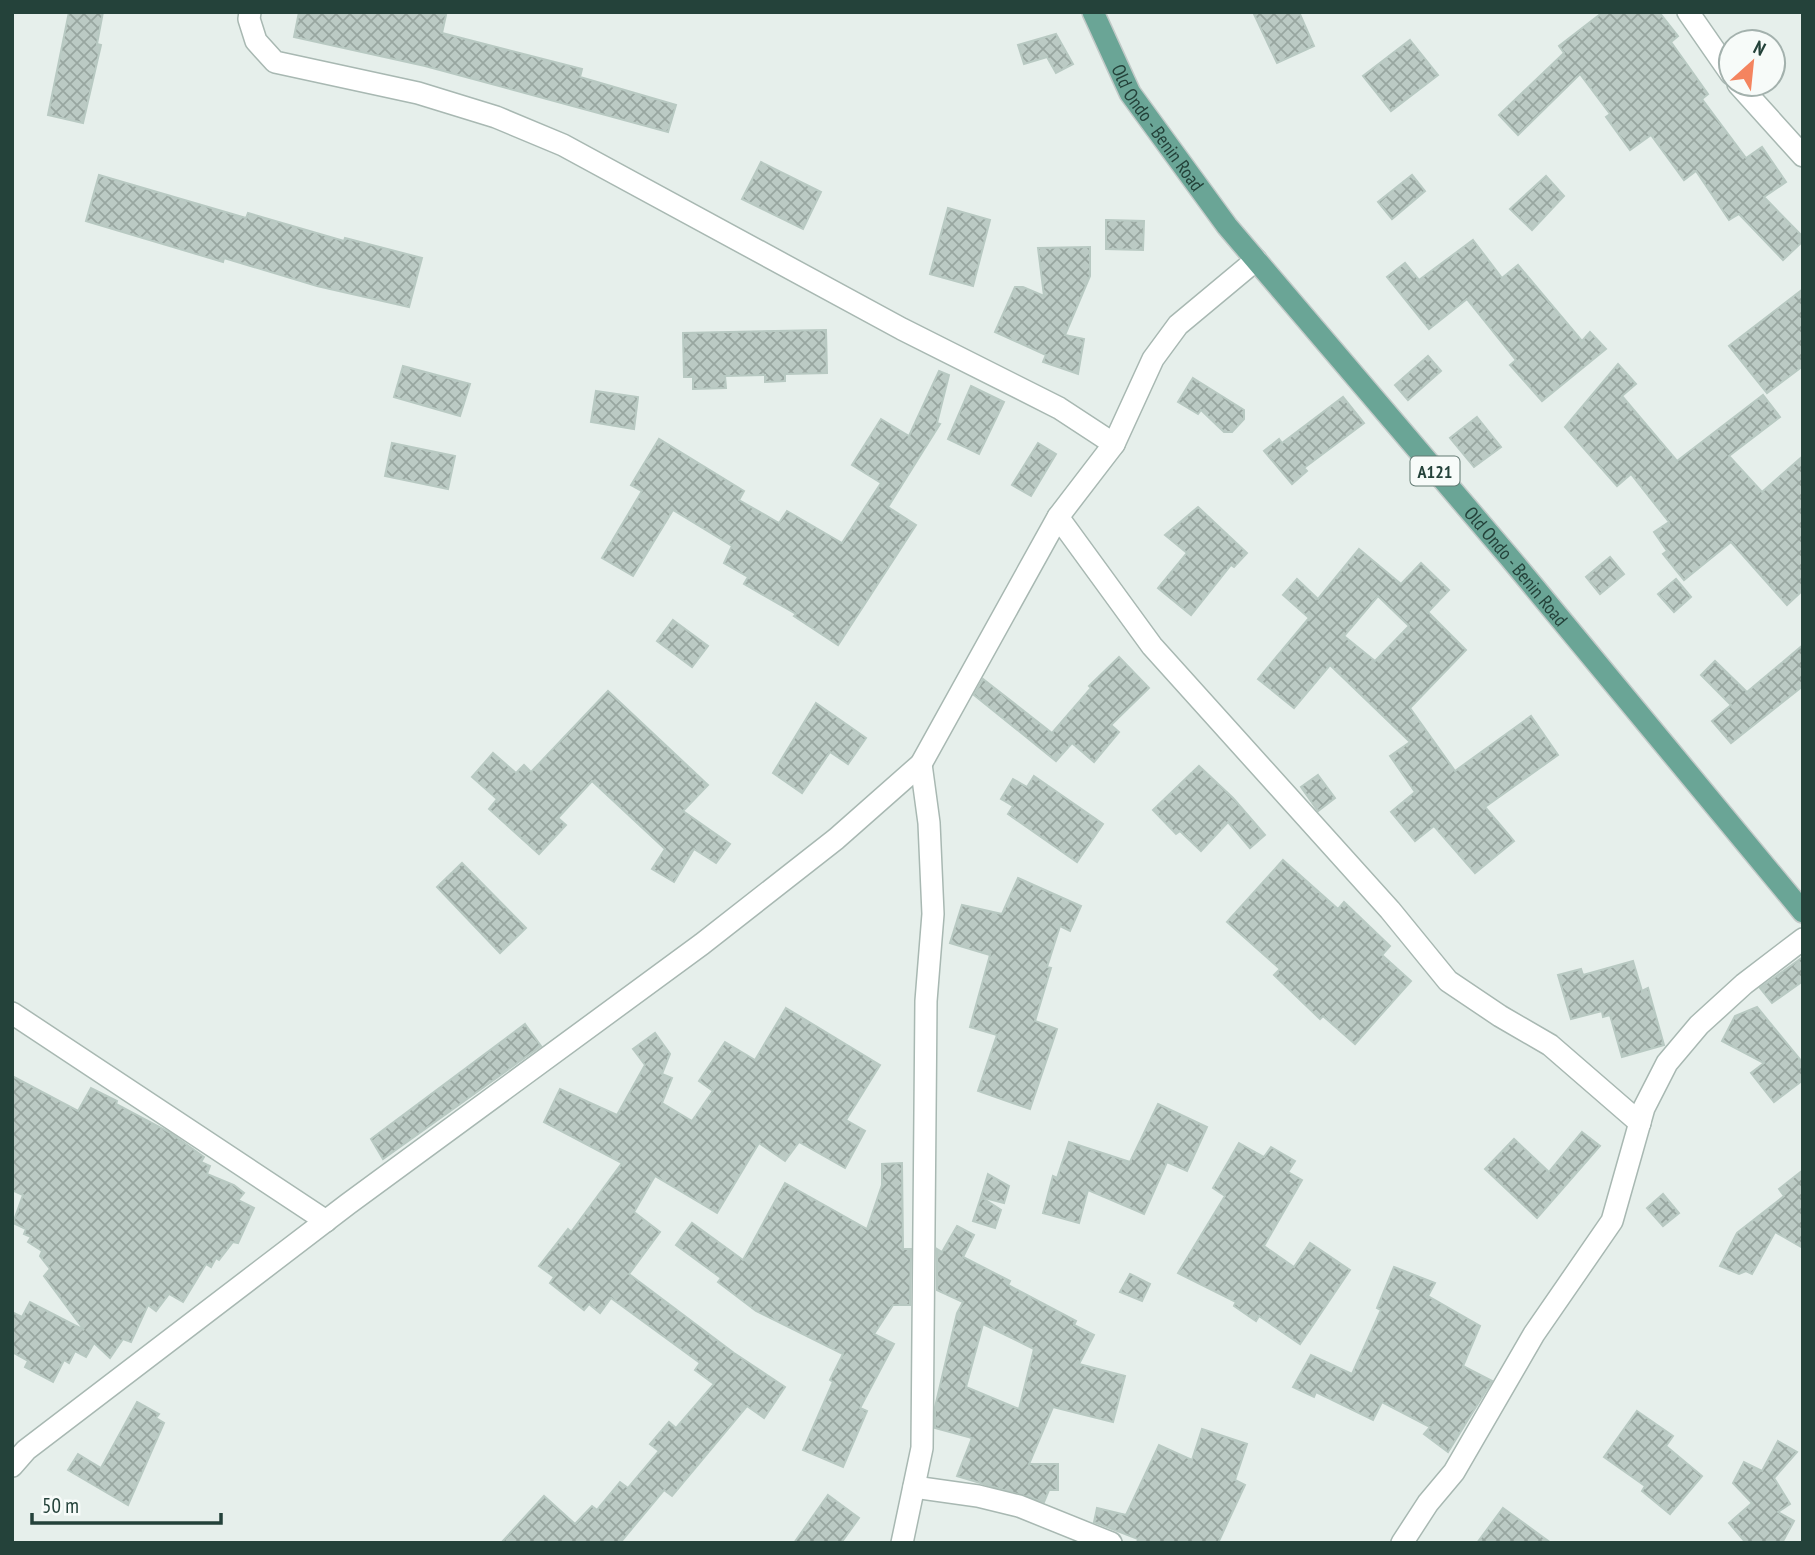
<svg xmlns="http://www.w3.org/2000/svg" width="1815" height="1555" font-family="'PT Sans Narrow',sans-serif">
	<defs>
		<pattern id="building-cross-hatch" width="8" height="8" patternUnits="userSpaceOnUse" patternTransform="scale(1.75)"><rect width="8" height="8" fill="#bbcac4"/><path d="M0 0l8 8M0 8l8-8" fill="none" stroke="#98a6a0"/></pattern>
	</defs>
	<rect width="100%" height="100%" fill="#e6efeb"/>
	<g fill="url(#building-cross-hatch)" stroke="#b8c9c2" stroke-width="2" fill-rule="evenodd">
		<polygon points="69,12 103,12 97,44 101,45 83,123 48,115"/>
		<polygon points="299,12 432,12 446,15 442,33 582,69 580,77 676,105 668,132 425,66 294,37"/>
		<polygon points="1253,12 1299,12 1314,46 1277,63"/>
		<polygon points="1603,12 1659,12 1678,36 1671,42 1708,94 1702,99 1746,158 1762,147 1786,182 1764,197 1803,237 1803,241 1783,260 1739,214 1729,220 1696,171 1684,180 1651,135 1630,150 1606,117 1610,114 1580,74 1518,135 1499,115 1564,53 1559,46"/>
		<polygon points="1056,34 1073,64 1056,73 1047,57 1024,64 1018,45"/>
		<polygon points="1410,40 1438,75 1391,111 1363,76"/>
		<polygon points="761,162 821,192 803,229 742,199"/>
		<polygon points="99,175 246,218 248,213 344,241 345,238 422,258 409,307 317,286 224,258 223,262 86,221"/>
		<polygon points="1412,175 1425,191 1392,219 1378,202"/>
		<polygon points="1546,176 1564,196 1532,230 1510,209"/>
		<polygon points="948,208 990,220 973,286 930,274"/>
		<polygon points="1106,220 1144,221 1143,250 1106,249"/>
		<polygon points="1473,240 1502,278 1518,265 1582,341 1590,332 1606,349 1542,401 1510,365 1516,360 1467,299 1429,329 1387,277 1405,263 1419,280"/>
		<polygon points="1090,247 1090,276 1065,335 1084,339 1078,374 1043,362 1046,355 995,332 1015,287 1023,287 1044,296 1038,248"/>
		<polygon points="1803,289 1803,366 1767,393 1729,346"/>
		<polygon points="826,330 827,373 785,374 785,381 765,382 765,375 725,376 726,388 693,389 693,377 684,377 683,333"/>
		<polygon points="1428,356 1441,371 1408,400 1395,385"/>
		<polygon points="1618,364 1636,384 1622,396 1677,461 1763,395 1780,417 1729,456 1762,492 1803,456 1803,590 1787,605 1731,542 1684,580 1663,554 1667,551 1654,532 1669,522 1631,474 1617,486 1565,427"/>
		<polygon points="403,366 470,384 460,416 394,397"/>
		<polygon points="939,371 949,375 937,423 940,424 888,507 916,525 838,645 794,616 796,614 744,584 748,577 724,563 732,546 673,510 633,576 602,558 642,491 631,485 659,439 744,491 739,500 779,523 787,511 842,543 881,483 852,465 881,419 909,436"/>
		<polygon points="1193,378 1244,410 1244,419 1232,432 1224,432 1201,410 1198,414 1178,402"/>
		<polygon points="971,386 1004,402 979,454 948,439"/>
		<polygon points="596,391 638,397 634,429 591,422"/>
		<polygon points="1343,397 1364,423 1304,468 1307,471 1292,484 1264,451 1279,439 1282,443"/>
		<polygon points="1477,417 1501,447 1474,467 1450,438"/>
		<polygon points="392,443 455,456 448,489 385,476"/>
		<polygon points="1038,443 1056,454 1031,496 1012,485"/>
		<polygon points="1198,507 1247,553 1234,567 1231,565 1191,615 1158,588 1187,553 1165,535"/>
		<path d="M 1359,549 L 1401,584 L 1421,563 L 1449,590 L 1428,612 L 1466,650 L 1410,708 L 1455,771 L 1531,716 L 1558,755 L 1485,807 L 1514,841 L 1475,873 L 1434,826 L 1415,841 L 1391,812 L 1415,792 L 1390,756 L 1410,742 L 1330,665 L 1294,708 L 1258,679 L 1309,618 L 1283,595 L 1297,579 L 1318,599 ZM 1378,596 L 1409,626 L 1375,661 L 1344,636 Z"/>
		<polygon points="1610,557 1624,574 1600,594 1586,577"/>
		<polygon points="1676,579 1691,597 1674,612 1658,594"/>
		<polygon points="673,620 708,646 692,667 657,641"/>
		<polygon points="1803,645 1803,686 1731,743 1712,721 1731,705 1701,675 1715,661 1747,692"/>
		<polygon points="1119,657 1149,688 1111,725 1119,732 1094,762 1072,743 1056,761 974,695 983,679 1052,733 1091,688 1089,686"/>
		<polygon points="608,691 708,785 683,811 730,844 716,863 694,849 674,882 652,869 665,849 592,781 558,818 566,825 539,854 489,809 497,799 472,777 493,753 516,773 524,765 531,772"/>
		<polygon points="816,703 866,738 848,764 830,752 802,793 773,773"/>
		<polygon points="1199,766 1233,798 1265,835 1250,848 1228,822 1201,851 1180,831 1176,834 1153,810"/>
		<polygon points="1318,775 1335,798 1318,811 1301,787"/>
		<polygon points="1034,776 1103,824 1077,862 1008,814 1013,806 1001,799 1013,779 1027,787"/>
		<polygon points="1283,860 1338,909 1344,902 1390,946 1382,955 1411,981 1355,1044 1323,1016 1320,1019 1274,975 1280,969 1227,922"/>
		<polygon points="462,863 526,928 500,953 437,887"/>
		<polygon points="1018,878 1081,906 1070,931 1060,926 1047,967 1051,968 1035,1021 1057,1029 1030,1109 978,1091 997,1035 970,1027 990,955 950,943 962,905 1002,914"/>
		<polygon points="1803,957 1803,981 1772,1003 1760,988"/>
		<polygon points="1633,961 1642,991 1648,988 1664,1045 1622,1057 1610,1015 1603,1017 1602,1011 1571,1019 1558,975 1581,969 1583,975"/>
		<polygon points="1757,1007 1803,1063 1803,1080 1774,1102 1751,1073 1764,1063 1722,1041 1735,1016"/>
		<polygon points="786,1008 880,1065 846,1120 865,1131 845,1168 799,1142 785,1161 759,1143 717,1213 655,1176 634,1212 660,1232 629,1274 734,1353 785,1387 764,1418 747,1406 672,1496 664,1490 620,1543 501,1543 544,1496 575,1524 592,1506 597,1510 620,1482 628,1488 659,1451 650,1444 669,1422 676,1428 714,1384 695,1370 700,1363 611,1298 600,1313 589,1304 584,1310 550,1283 554,1277 539,1266 568,1229 571,1232 622,1163 544,1122 560,1089 617,1115 645,1065 633,1049 655,1033 670,1054 662,1074 672,1078 662,1103 692,1121 713,1091 699,1081 725,1042 755,1060"/>
		<polygon points="525,1024 541,1046 383,1159 371,1139"/>
		<polygon points="12,1076 78,1111 91,1088 117,1101 116,1104 169,1132 204,1157 201,1162 210,1166 207,1174 234,1185 244,1193 238,1200 254,1208 238,1243 233,1242 219,1260 216,1258 211,1267 206,1264 183,1302 169,1294 156,1311 148,1305 131,1342 123,1339 110,1358 94,1343 86,1357 75,1351 69,1363 64,1360 53,1382 25,1367 28,1361 12,1352 12,1312 22,1317 30,1302 84,1330 44,1276 50,1269 40,1256 42,1251 28,1242 31,1237 24,1234 26,1229 13,1223 23,1195 12,1190"/>
		<polygon points="1158,1104 1207,1127 1187,1171 1167,1162 1144,1214 1088,1190 1079,1223 1043,1213 1053,1176 1057,1178 1069,1142 1130,1162"/>
		<polygon points="1582,1132 1600,1146 1537,1218 1485,1169 1514,1139 1549,1172"/>
		<polygon points="1239,1143 1264,1157 1271,1147 1295,1161 1288,1172 1302,1180 1264,1246 1294,1267 1310,1243 1350,1270 1300,1344 1259,1316 1256,1321 1234,1306 1236,1302 1178,1273 1225,1196 1213,1188"/>
		<polygon points="902,1163 903,1249 911,1249 910,1305 893,1305 874,1334 894,1344 860,1408 867,1411 843,1467 803,1450 833,1382 830,1380 843,1354 756,1311 718,1282 721,1278 676,1245 692,1223 743,1260 785,1183 867,1229 882,1185 882,1164"/>
		<polygon points="1803,1170 1803,1248 1775,1232 1752,1274 1746,1271 1739,1274 1720,1266 1737,1233 1784,1196 1779,1189"/>
		<polygon points="988,1174 1009,1186 1004,1203 981,1197"/>
		<polygon points="1663,1194 1679,1213 1663,1226 1647,1208"/>
		<polygon points="981,1197 1001,1210 995,1228 973,1221"/>
		<path d="M 957,1226 L 974,1235 L 963,1257 L 1010,1281 L 1008,1285 L 1076,1321 L 1074,1325 L 1094,1335 L 1079,1364 L 1125,1376 L 1113,1422 L 1053,1407 L 1029,1464 L 1058,1464 L 1058,1490 L 1049,1490 L 1044,1502 L 957,1476 L 972,1438 L 935,1428 L 935,1407 L 957,1313 L 963,1302 L 937,1290 L 937,1249 L 942,1252 ZM 983,1324 L 1034,1349 L 1019,1409 L 966,1387 Z"/>
		<polygon points="1394,1267 1435,1283 1428,1296 1480,1326 1463,1366 1492,1381 1448,1452 1424,1434 1430,1427 1382,1402 1373,1420 1316,1392 1314,1397 1293,1387 1311,1355 1352,1374 1381,1310 1377,1308"/>
		<polygon points="1130,1274 1150,1284 1142,1301 1120,1292"/>
		<polygon points="137,1402 159,1414 156,1418 164,1423 128,1505 68,1470 78,1454 101,1468"/>
		<polygon points="1637,1411 1673,1436 1666,1446 1702,1476 1670,1514 1642,1491 1645,1486 1604,1457"/>
		<polygon points="1202,1429 1247,1444 1235,1480 1245,1485 1218,1543 1137,1543 1138,1539 1094,1522 1097,1508 1126,1515 1159,1445 1192,1460"/>
		<polygon points="1778,1441 1797,1452 1774,1478 1790,1504 1778,1512 1794,1521 1782,1543 1746,1543 1729,1523 1752,1503 1733,1483 1744,1462 1762,1471"/>
		<polygon points="828,1495 859,1518 841,1543 794,1543"/>
		<polygon points="1503,1508 1551,1543 1477,1543"/>
	</g>
	<g fill="none" stroke-linecap="round" stroke-linejoin="round">
		<defs>
			<g id="minor">
				<polyline points="250,12 249,19 256,41 275,62 418,93 496,117 563,145 902,329 1059,408 1114,444"/>
				<polyline points="1688,12 1731,74"/>
				<polyline points="1738,84 1803,156"/>
				<polyline points="1058,517 1152,646 1390,910 1448,981 1500,1016 1550,1045 1640,1123"/>
				<polyline points="12,1013 326,1221"/>
				<polyline points="12,1466 26,1450 348,1204 702,944 836,839 921,764 1058,517 1114,444 1153,359 1178,325 1256,260"/>
				<polyline points="914,1487 978,1496 1019,1506 1111,1543"/>
				<polyline points="902,1543 922,1448 926,1001 933,914 929,823 921,764"/>
				<polyline points="1402,1543 1428,1503 1454,1472 1534,1334 1612,1221 1644,1108 1667,1063 1699,1025 1744,984 1803,939"/>
			</g>
			<g id="major">
				<path id="s1" d="M 1093,12 L 1130,93 L 1227,226 L 1510,558 L 1803,912"/>
			</g>
		</defs>
		<use href="#minor" stroke="#a8b8b2" stroke-width="24"/>
		<use href="#major" stroke="#c2cac8" stroke-width="24"/>
		<use href="#minor" stroke="#fff" stroke-width="21"/>
		<use href="#major" stroke="#6aa596" stroke-width="21"/>
	</g>
	<g text-anchor="middle" dominant-baseline="central" stroke-width="6" stroke-linejoin="round" paint-order="stroke">
		<rect fill="#f7fbf9" stroke="#637a73" stroke-width="2" x="1410.5" y="456.5" width="49" height="29" rx="5"/>
		<g font-size="18" font-weight="bold" fill="#24423a">
			<text x="1435" y="471">A121</text>
		</g>
		<g font-size="19" fill="#24423a" stroke="#f7fbf9">
			<text stroke="none"><textPath href="#s1" startOffset="133">Old Ondo - Benin Road</textPath></text>
			<text stroke="none"><textPath href="#s1" startOffset="700">Old Ondo - Benin Road</textPath></text>
		</g>
	</g>
	<rect width="1815" height="1555" fill="none" stroke="#24423a" stroke-width="28"/>
	<g transform="translate(1752 63) rotate(27)"><circle r="33" fill="#f7fbf9" stroke="#a3b1ad" stroke-width="2"/>
	<path d="M0-5L12 26L0 18L-12 26Z" fill="#f4845f"/>
	<text y="-10" font-size="19" font-weight="bold" text-anchor="middle" fill="#24423a">N</text>
	</g>
	<path d="M32 1513v10h189v-10" fill="none" stroke="#24423a" stroke-width="3.5"/>
	<text x="42" y="1513" font-size="21" fill="#24423a" stroke="#f7fbf9" stroke-width="5" paint-order="stroke">50 m</text>
</svg>
